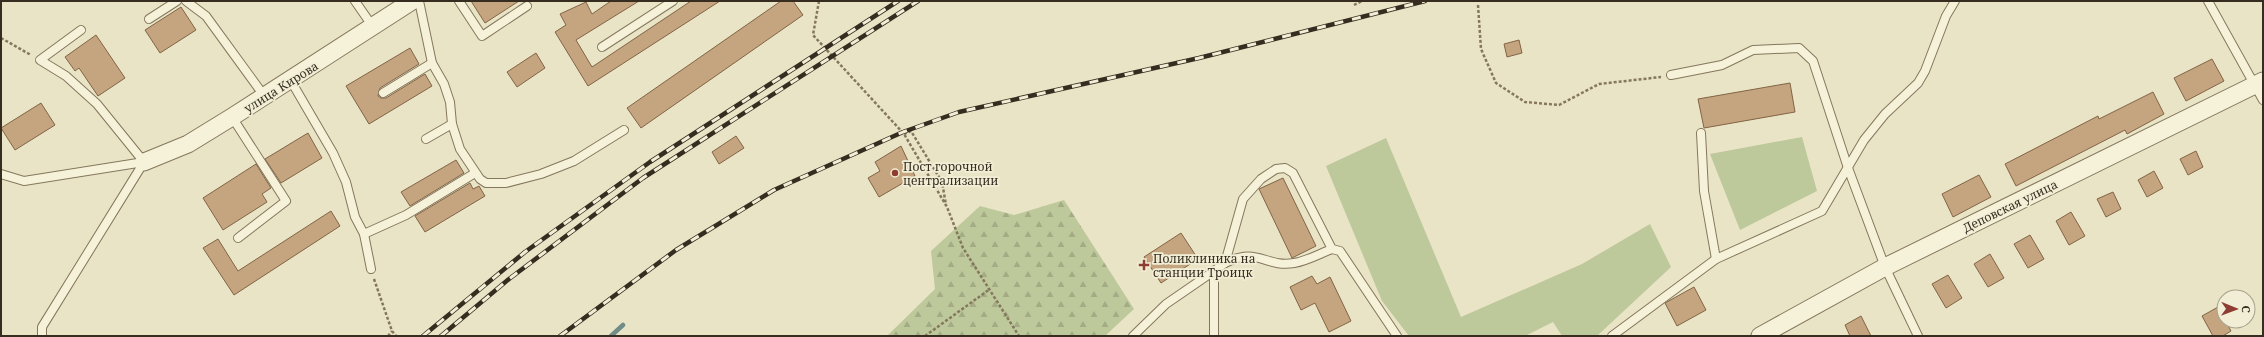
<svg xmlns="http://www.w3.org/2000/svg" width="2264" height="337" font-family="'Noto Serif',serif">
	<defs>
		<pattern id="forest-firs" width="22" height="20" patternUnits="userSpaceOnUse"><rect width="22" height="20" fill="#bdc89b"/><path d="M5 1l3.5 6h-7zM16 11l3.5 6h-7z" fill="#a3ac85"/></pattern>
	</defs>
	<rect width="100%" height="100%" fill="#eae4c6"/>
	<polygon fill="url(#forest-firs)" points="1064,200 1134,309 1105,336 887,336 935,289 931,251 980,206 1014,215"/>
	<g fill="#bdc89b">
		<polygon points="1802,137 1817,191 1740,230 1710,154"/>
		<polygon points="1386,138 1461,317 1582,264 1650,224 1671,267 1597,336 1562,336 1553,322 1525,336 1409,336 1382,301 1326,166"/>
	</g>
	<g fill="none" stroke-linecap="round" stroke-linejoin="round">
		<polyline stroke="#6f8c88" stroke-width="4.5" points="611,336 623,325"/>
	</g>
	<g fill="#c5a57f" stroke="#816445">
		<polygon points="471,1 519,1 485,23"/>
		<polygon points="611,1 639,1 576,40 592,67 691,1 720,1 588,86 555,32 566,25 560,14 586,2 592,14"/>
		<polygon points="781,1 793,1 803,15 641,128 627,108"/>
		<polygon points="181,7 196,30 160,53 145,30"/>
		<polygon points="96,35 125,78 98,96 79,68 75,71 65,57"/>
		<polygon points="1519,40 1522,53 1507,57 1504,44"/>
		<polygon points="410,48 419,64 380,88 378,96 381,98 386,98 425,74 432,86 369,124 346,86"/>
		<polygon points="536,53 545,68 517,87 507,72"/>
		<polygon points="2212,59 2224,81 2186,101 2174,78"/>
		<polygon points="1790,83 1795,112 1704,128 1698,99"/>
		<polygon points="2153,92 2164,114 2127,134 2125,130 2016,186 2005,164 2098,116 2099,119"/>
		<polygon points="41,103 55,125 15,150 1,128"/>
		<polygon points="308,133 322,158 281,183 265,159"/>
		<polygon points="736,136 744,148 719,164 712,152"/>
		<polygon points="901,146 915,176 879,197 868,178 880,171 875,162"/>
		<polygon points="2196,151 2203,167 2188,175 2180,159"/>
		<polygon points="456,160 464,173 410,206 401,192"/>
		<polygon points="256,164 271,188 262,194 267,202 223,230 203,198"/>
		<polygon points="2154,171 2163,188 2147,197 2138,180"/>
		<polygon points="1979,175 1991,197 1953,217 1942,194"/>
		<polygon points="1283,178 1316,246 1292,258 1259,189"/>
		<polygon points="470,183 473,189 479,186 485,196 425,232 415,216"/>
		<polygon points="2113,192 2121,209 2106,217 2097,199"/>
		<polygon points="331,211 340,226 234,295 203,248 218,239 238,271"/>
		<polygon points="2071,212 2085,236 2069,245 2056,221"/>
		<polygon points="1181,233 1198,259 1161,283 1144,257"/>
		<polygon points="2030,235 2044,259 2028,268 2014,244"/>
		<polygon points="1990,254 2004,278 1988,287 1974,264"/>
		<polygon points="1948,275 1962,298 1946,308 1932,284"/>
		<polygon points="1312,276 1317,284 1330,277 1351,321 1329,332 1315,303 1301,310 1290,287"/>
		<polygon points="1694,287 1706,310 1677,326 1665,303"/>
		<polygon points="2218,307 2231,331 2223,336 2213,336 2202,316"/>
		<polygon points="1861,316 1871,336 1850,336 1845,325"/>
	</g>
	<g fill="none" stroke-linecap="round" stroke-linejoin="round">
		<defs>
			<g id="lane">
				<polyline points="186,1 206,16 265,97"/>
				<polyline points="355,1 373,27"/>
				<polyline points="419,1 432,63 444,84 450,102 452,124 460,149 480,179 486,183 506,183 541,174 574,161 624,130"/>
				<polyline points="459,1 482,36 527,6"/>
				<polyline points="2208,1 2263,100"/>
				<polyline points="149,19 177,1"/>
				<polyline points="81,30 40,60 66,76 97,104 144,162"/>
				<polyline points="602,47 673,1"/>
				<polyline points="1671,75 1722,65 1753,50 1799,48 1813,61 1848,168 1885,267 1918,336"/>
				<polyline points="291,81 333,153 346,182 355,217 364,234 371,269"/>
				<polyline points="383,93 432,63"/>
				<polyline points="232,117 286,201 238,238"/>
				<polyline points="1701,133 1704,191 1716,259"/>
				<polyline points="426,139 452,124"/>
				<polyline points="1,174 24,181 144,162"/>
				<polyline points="364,234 406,215 475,173"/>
				<path d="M 1225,263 C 1258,246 1265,268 1294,263 C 1307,261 1321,253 1332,249"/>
				<polyline points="42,336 42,327 144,162"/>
				<polyline points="1133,336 1166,304 1214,271"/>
				<polyline points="1214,336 1214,271 1225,263 1243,199 1261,179 1276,169 1285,168 1293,173 1332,249 1340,251 1397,336"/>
				<polyline points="1612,336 1716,259 1822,211 1864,140 1885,114 1918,83 1925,71 1946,16 1955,1"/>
			</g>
			<g id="street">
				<polyline points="144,162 188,144 232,117 412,1"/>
				<polyline points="1760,336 1885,267 2263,81"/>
			</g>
		</defs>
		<use href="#lane" stroke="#84775d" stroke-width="10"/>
		<use href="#street" stroke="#84775d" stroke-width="19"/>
		<g stroke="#84775d" stroke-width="2.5" stroke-dasharray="3 2" stroke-linecap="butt">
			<polyline points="819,1 813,35 904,134 947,207 963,248 1019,336"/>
			<polyline points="1354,5 1362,1"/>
			<polyline points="1478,5 1481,49 1496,83 1525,102 1559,105 1599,84 1661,77"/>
			<polyline points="1,38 31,55"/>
			<polyline points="904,134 911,131 942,182 946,205"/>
			<polyline points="374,279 392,331 396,336"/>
			<polyline points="388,336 392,331"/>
			<polyline points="925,336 990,289"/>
		</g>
		<use href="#lane" stroke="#f6f1d9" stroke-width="8"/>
		<use href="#street" stroke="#f6f1d9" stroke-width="17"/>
		<defs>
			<g id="rail">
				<polyline points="423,336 525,252 650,162 898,1"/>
				<polyline points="441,336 509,279 643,178 918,1"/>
				<polyline points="560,336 676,250 774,190 903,132 959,112 1199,58 1425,1"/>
			</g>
		</defs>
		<use href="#rail" stroke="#362d20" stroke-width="4.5"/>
		<use href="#rail" stroke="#f2eed5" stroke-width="3" stroke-dasharray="9" stroke-linecap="butt"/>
	</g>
	<g fill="#8e3d33" stroke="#f2eed5" stroke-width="1.5">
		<circle cx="895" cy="173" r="4"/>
		<path d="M1142 259h4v4h4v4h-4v4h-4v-4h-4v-4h4z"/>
	</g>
	<g text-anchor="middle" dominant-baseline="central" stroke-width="3.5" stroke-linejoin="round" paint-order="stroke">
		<g font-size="12" fill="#362d20" stroke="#f2eed5">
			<text transform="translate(281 87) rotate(-32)">улица Кирова</text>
			<text transform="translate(2010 206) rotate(-26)">Деповская улица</text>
		</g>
		<g font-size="12" fill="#362d20" stroke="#f2eed5" text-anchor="start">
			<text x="903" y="166">Пост горочной<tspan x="903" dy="14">централизации</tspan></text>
			<text x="1153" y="258">Поликлиника на<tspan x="1153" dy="14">станции Троицк</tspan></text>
		</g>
	</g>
	<rect width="2264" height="337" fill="none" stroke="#362d20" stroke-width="4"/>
	<g transform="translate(2236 309) rotate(91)"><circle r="19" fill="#f2eed5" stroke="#a7a18d"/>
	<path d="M0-3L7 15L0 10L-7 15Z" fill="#8e3d33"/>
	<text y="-6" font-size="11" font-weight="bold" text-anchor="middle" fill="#362d20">С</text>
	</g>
</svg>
